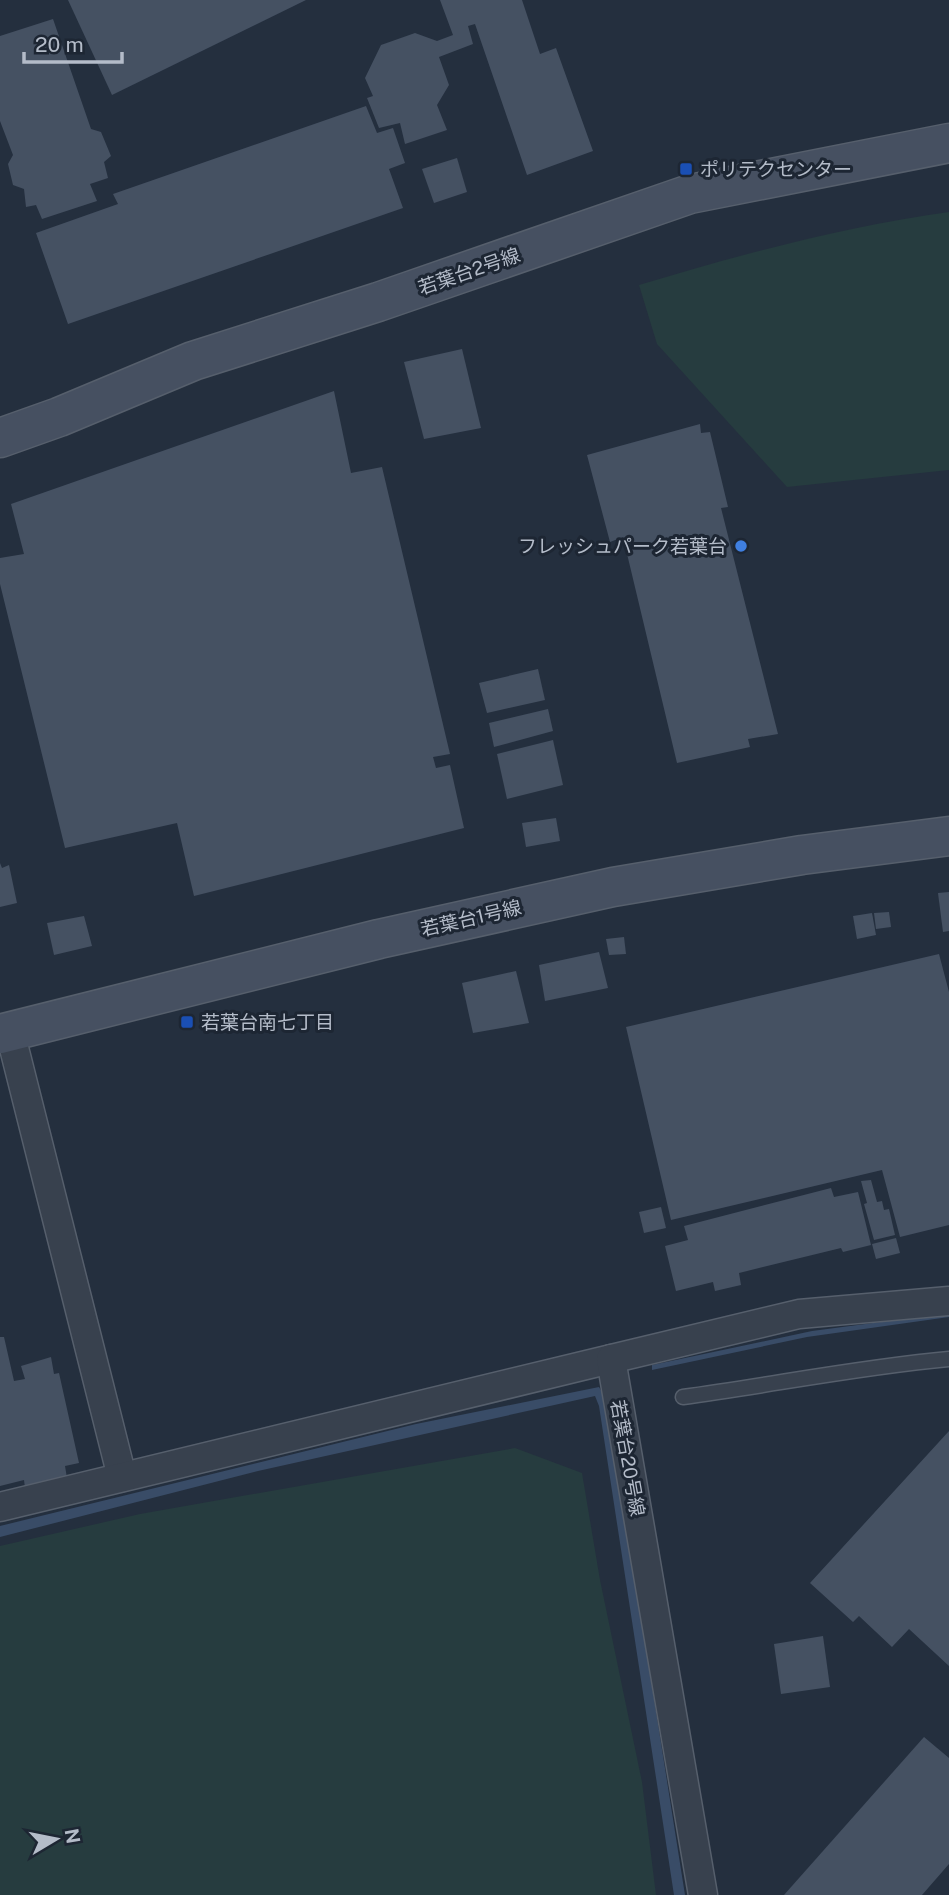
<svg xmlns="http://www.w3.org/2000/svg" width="949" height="1895" font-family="'Public Sans','Noto Sans JP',sans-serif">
	<rect width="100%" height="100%" fill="#242f3e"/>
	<g fill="#263c3f">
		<path d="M 949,212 L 949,470 L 787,487 L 657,344 L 639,285 C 742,254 843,227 949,212 Z"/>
		<polygon points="515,1448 582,1473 600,1580 642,1782 656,1895 0,1895 0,1546 140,1514"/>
	</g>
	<g fill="#394c67">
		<polygon points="949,1313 949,1317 807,1337 652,1370 652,1365 812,1331"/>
		<polygon points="599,1387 607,1401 685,1895 674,1895 599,1406 595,1396 258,1471 0,1537 0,1526 416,1424"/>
	</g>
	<g fill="#455162">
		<polygon points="68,0 306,0 112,95"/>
		<polygon points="440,0 522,0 540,54 556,48 593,151 527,175 475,24 468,26 473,44 439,57 449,85 437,105 447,130 405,144 400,123 379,128 367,98 373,96 365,78 381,45 415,33 437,41 453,35"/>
		<polygon points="53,19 91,129 101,132 111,156 104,162 108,178 90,184 97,201 42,219 36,205 26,207 24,189 13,185 8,164 13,155 0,121 0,36"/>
		<polygon points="366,106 377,133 393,128 405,163 389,169 403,208 68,324 36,233 118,204 113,194"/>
		<polygon points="457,158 467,192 434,203 422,169"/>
		<polygon points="462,349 481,428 424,439 404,362"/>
		<polygon points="334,391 351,473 382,467 450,754 433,757 436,768 450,765 464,828 194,896 177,823 65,848 0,584 0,558 24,554 11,504"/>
		<polygon points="700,424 701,433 710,432 728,507 721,508 778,734 748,739 750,747 677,763 623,537 610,542 587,455"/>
		<polygon points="538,669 545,700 487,713 479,683"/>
		<polygon points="548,709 553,731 494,747 489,723"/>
		<polygon points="553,740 563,785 507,799 497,754"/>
		<polygon points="556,818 560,841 526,847 522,823"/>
		<polygon points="0,863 2,868 9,865 17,903 0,907"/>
		<polygon points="949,892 949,931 943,932 938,893"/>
		<polygon points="889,912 891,927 876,929 874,913"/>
		<polygon points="872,913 876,935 857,939 853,916"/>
		<polygon points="84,916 92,946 54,955 47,923"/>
		<polygon points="624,937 626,954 609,955 606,939"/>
		<polygon points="599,952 608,988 545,1001 539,965"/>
		<polygon points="939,954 949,992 949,1225 900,1237 882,1170 671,1220 626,1027"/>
		<polygon points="516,971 529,1023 473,1033 462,983"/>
		<polygon points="871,1180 877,1202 882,1201 884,1210 889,1209 895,1235 874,1240 864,1204 867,1203 861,1181"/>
		<polygon points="831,1188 834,1197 858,1192 871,1245 843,1252 841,1248 739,1273 741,1285 715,1291 713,1282 676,1291 665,1246 688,1240 684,1226"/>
		<polygon points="661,1207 666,1228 644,1233 639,1212"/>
		<polygon points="896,1238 900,1253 876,1259 872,1244"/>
		<polygon points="0,1337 4,1337 14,1381 25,1379 21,1366 51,1357 54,1374 59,1373 79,1463 65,1466 67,1478 25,1488 24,1480 0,1486"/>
		<polygon points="949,1431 949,1666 909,1629 892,1647 859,1616 853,1622 810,1583"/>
		<polygon points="823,1636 830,1687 781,1694 774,1644"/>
		<polygon points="924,1737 949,1758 949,1864 922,1895 784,1895"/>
	</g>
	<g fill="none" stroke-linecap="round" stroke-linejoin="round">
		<defs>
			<path id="lane" d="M 683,1397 C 772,1385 860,1367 949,1359"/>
			<g id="street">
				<polyline points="10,1032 122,1477"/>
				<polyline points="0,1507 611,1359"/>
				<polyline points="703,1895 611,1359 799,1314 949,1301"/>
			</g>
			<g id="secondary">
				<polyline points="0,438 59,417 193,361 378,302 690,194 949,143"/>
				<polyline points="0,1034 379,939 613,887 802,855 949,836"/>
			</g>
		</defs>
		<use href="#lane" stroke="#565f6c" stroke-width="17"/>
		<use href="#street" stroke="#565f6c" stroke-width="31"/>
		<use href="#secondary" stroke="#565f6c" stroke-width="41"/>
		<use href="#lane" stroke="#38414e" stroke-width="14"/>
		<use href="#street" stroke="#38414e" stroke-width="28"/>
		<use href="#secondary" stroke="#465061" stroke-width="38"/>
	</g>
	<g fill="#1a4fb4" stroke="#1d2633" stroke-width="2.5">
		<rect x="679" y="162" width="14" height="14" rx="3.5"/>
		<rect x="180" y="1015" width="14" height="14" rx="3.5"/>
	</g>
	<circle fill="#3f7fe0" stroke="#1d2633" stroke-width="2.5" cx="741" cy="546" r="7"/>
	<g text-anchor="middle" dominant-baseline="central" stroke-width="6" stroke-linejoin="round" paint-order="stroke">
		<g font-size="19" fill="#b4bcc9" stroke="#1d2633" text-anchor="start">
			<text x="700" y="169">ポリテクセンター</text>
			<text x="727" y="546" text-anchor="end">フレッシュパーク若葉台</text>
			<text x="201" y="1022">若葉台南七丁目</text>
		</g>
		<g font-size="19" fill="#b4bcc9" stroke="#1d2633">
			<text transform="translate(469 271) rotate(-19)">若葉台2号線</text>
			<text transform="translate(471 918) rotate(-13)">若葉台1号線</text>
			<text transform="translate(628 1458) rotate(80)">若葉台20号線</text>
		</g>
	</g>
	<g transform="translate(56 1839) rotate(80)" stroke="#1d2633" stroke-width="5" paint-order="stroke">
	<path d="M0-5L12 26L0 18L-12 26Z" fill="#b4bcc9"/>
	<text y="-10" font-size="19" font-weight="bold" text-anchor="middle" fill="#b4bcc9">N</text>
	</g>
	<path d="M24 52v10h98v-10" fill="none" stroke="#b4bcc9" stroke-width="3.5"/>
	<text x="35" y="52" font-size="21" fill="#b4bcc9" stroke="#1d2633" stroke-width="5" paint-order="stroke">20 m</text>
</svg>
